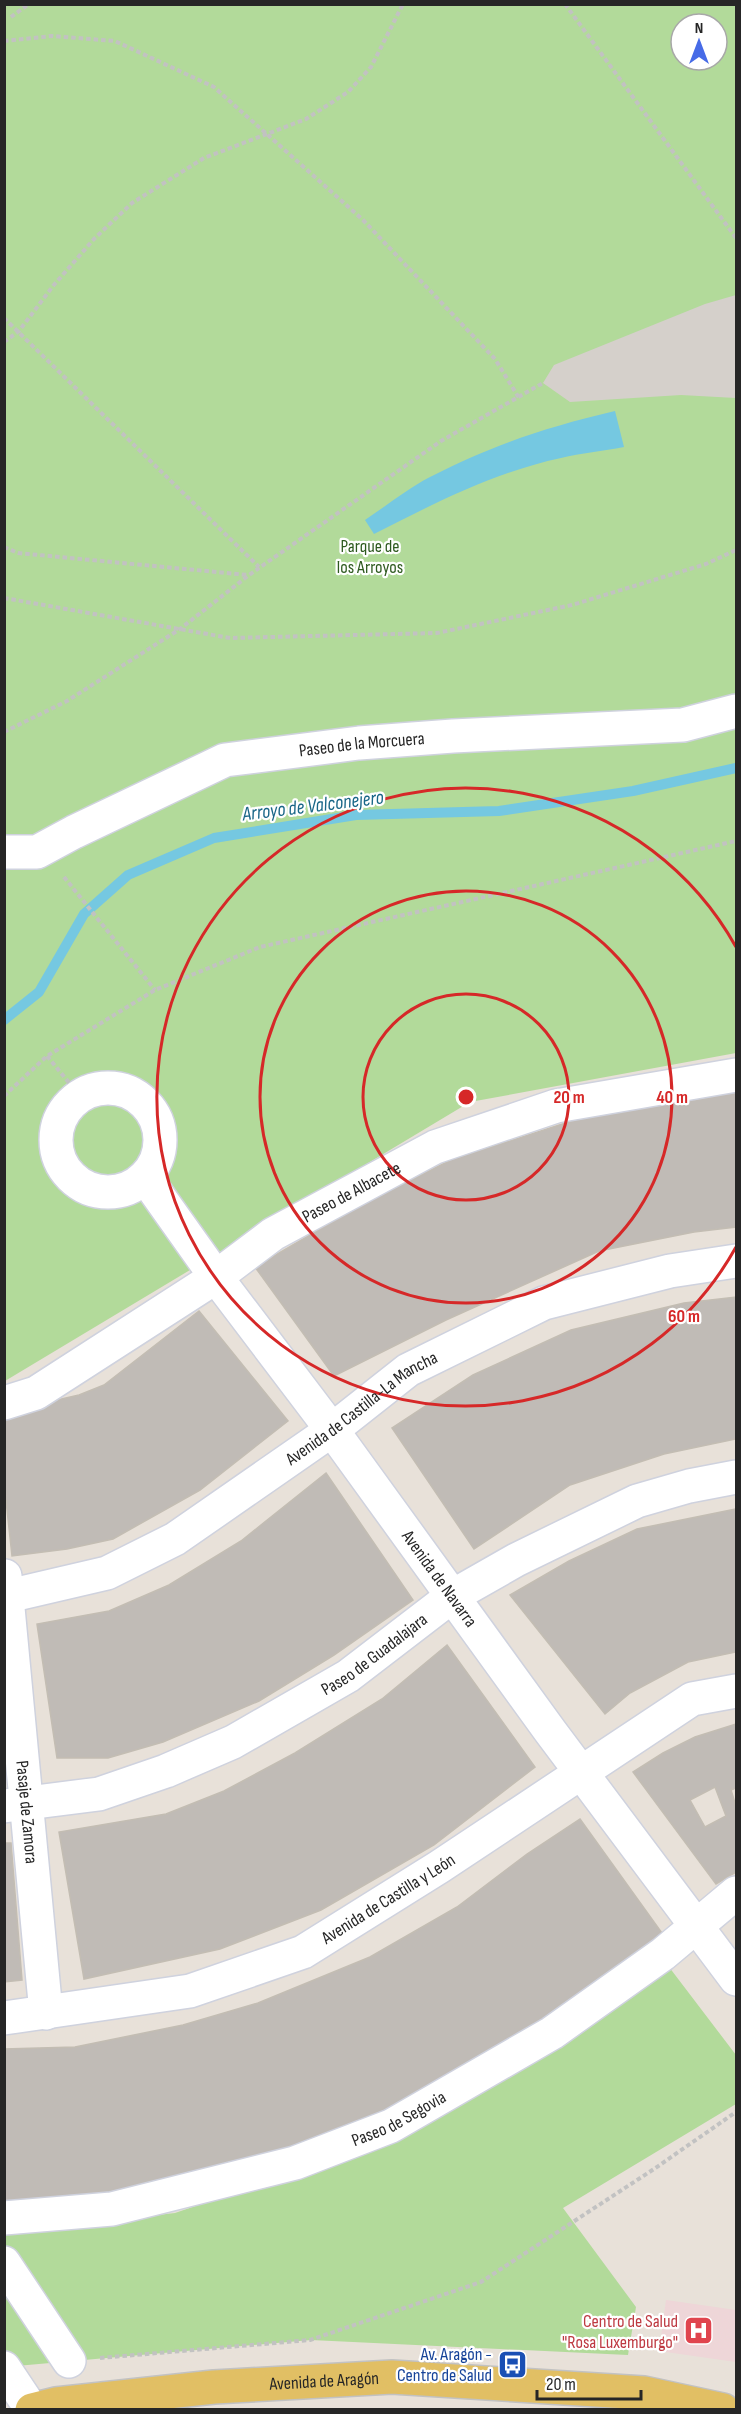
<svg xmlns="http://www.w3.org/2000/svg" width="741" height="2414" font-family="'Sofia Sans Condensed',sans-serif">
	<rect width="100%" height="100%" fill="#e8e1d9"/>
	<polygon fill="#eed6d8" points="666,2300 736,2310 736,2362 659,2351"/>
	<g fill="#b2da9a" fill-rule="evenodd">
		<path d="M 4,5 L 736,5 L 736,1053 L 470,1102 L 5,1381 ZM 681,24 L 717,24 L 717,60 L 681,60 Z"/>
		<polygon points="666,1963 736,2055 736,2104 563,2208 636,2307 628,2355 311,2340 5,2367 4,2233 175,2213 306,2168"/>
	</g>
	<polygon fill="#d5d0cb" points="736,295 736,398 681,395 570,402 543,383 554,365 705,304"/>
	<path fill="#75c8e1" d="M 615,411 L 624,447 C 603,451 581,453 561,458 C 495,472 433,504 374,534 L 365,520 C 386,506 407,489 430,477 C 492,445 547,427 615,411 Z"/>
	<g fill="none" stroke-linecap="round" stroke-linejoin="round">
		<polyline stroke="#75c8e1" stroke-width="10" points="4,1020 39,992 84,914 128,875 214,838 356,815 499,811 633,791 736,768"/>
	</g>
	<g fill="#c0bbb6" stroke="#c3bdb3" stroke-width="1.5" fill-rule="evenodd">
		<polygon points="736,1088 736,1227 694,1232 599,1251 446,1320 334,1376 255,1267 370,1200 453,1159 575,1120"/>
		<polygon points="736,1297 736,1439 664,1454 570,1485 474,1549 392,1428 473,1375 571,1330 684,1303"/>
		<polygon points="199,1311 288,1421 200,1490 113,1539 67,1549 12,1556 4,1482 4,1412 79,1395 104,1385"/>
		<polygon points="326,1473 413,1600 334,1655 259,1701 163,1742 108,1758 57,1758 37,1624 109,1611 169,1585 241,1541"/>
		<polygon points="736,1509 736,1652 688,1662 630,1693 605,1714 510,1595 569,1561 637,1529"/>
		<polygon points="447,1645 535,1767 434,1845 321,1910 220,1949 84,1979 59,1832 166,1814 224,1791 295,1753 382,1699"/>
		<path d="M 736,1724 L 736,1788 L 731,1790 L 736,1806 L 736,1872 L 716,1884 L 633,1772 L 663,1753 L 695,1737 ZM 715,1787 L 726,1816 L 705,1827 L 690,1800 Z"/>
		<polygon points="580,1819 667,1940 404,2111 316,2143 133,2190 4,2205 4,2049 75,2047 183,2025 258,2003 370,1957 457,1907 527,1854"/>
		<polygon points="4,1843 11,1843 22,1980 4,1982"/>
	</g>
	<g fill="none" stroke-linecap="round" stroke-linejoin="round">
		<defs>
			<g id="minor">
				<path id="s1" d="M 4,852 L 37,852 L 74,832 L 225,760 L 359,743 L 453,736 L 683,725 L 736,711"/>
				<circle cx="108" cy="1140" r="52"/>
				<path id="s2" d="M 145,1177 L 216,1277 L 332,1430 L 550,1731 L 736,1979"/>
				<path id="s3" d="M 4,1403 L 36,1393 L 216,1277 L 273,1234 L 435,1147 L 556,1106 L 736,1075"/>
				<path id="s4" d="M 5,1576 L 46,2013"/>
				<path id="s5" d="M 4,1597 L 107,1573 L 175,1539 L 332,1430 L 408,1370 L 544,1303 L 670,1271 L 736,1261"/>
				<path id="s6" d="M 4,1806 L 99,1794 L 166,1771 L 233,1742 L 348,1676 L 451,1597 L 516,1560 L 637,1501 L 689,1486 L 736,1477"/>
				<path id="s7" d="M 4,2018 L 190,1991 L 303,1952 L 439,1867 L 692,1699 L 736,1691"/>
				<path id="s8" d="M 4,2218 L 112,2209 L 295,2163 L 391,2126 L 552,2033 L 663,1954 L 736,1893"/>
				<polyline points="4,2263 69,2361"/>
				<polyline points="4,2368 32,2410"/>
			</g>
			<g id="major">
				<path id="s9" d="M 32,2410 L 56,2404 L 214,2387 L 392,2377 L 644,2393 L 723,2410"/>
			</g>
		</defs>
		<use href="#minor" stroke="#cfd2de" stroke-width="36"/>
		<use href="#major" stroke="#c2c2c2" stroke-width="36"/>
		<g stroke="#c2c2c2" stroke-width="4" stroke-dasharray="4.5 3" stroke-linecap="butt">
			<polyline points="565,4 736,238"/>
			<polyline points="11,17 29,4"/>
			<polyline points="4,41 52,36 115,41 214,87 363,220 495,359 519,398"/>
			<polyline points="4,318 259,567"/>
			<polyline points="4,342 19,331 53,286 94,239 132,203 204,158 306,119 348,92 371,67 403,4"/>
			<polyline points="4,547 18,553 248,575"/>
			<polyline points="4,598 230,638 437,633 572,605 706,564 736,550"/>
			<polyline points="4,732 67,701 180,629 249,575 441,441 543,383"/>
			<polyline points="64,877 155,990"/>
			<polyline points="47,1056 80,1096"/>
			<polyline points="4,1096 47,1056 155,990 260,947 736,841"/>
			<polyline points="100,2358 310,2340 481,2282 654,2169 736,2112"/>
		</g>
		<use href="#minor" stroke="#fff" stroke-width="33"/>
		<use href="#major" stroke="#e1bf64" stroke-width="33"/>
	</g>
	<g fill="none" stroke="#d62828" stroke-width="3">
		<circle cx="466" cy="1097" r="103"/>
		<circle cx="466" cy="1097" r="206"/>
		<path d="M736 1247A309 309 0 1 1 736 947"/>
	</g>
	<defs>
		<symbol id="hospital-square" viewBox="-11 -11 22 22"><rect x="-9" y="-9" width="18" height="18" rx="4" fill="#e0444e" stroke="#fff"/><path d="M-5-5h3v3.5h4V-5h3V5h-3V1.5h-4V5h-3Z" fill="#fff"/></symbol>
		<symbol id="bus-square" viewBox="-11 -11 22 22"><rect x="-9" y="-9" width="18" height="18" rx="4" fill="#1a4fb4" stroke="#fff"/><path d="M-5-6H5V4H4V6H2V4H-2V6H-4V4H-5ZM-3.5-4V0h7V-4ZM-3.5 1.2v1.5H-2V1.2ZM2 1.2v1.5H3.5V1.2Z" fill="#fff"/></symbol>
	</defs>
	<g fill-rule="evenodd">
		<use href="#hospital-square" x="682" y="2314" width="33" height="33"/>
		<use href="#bus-square" x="496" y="2348" width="33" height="33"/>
	</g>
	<g text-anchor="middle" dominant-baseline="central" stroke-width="4.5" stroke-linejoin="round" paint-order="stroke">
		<g font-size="18" fill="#2e5a1f" stroke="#fff">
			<text x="370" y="546">Parque de<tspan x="370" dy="21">los Arroyos</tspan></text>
		</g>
		<g font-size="18" fill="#262626" stroke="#fff">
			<text stroke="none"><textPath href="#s1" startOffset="380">Paseo de la Morcuera</textPath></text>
			<text stroke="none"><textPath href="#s3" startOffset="408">Paseo de Albacete</textPath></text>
			<text stroke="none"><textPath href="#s5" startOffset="410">Avenida de Castilla-La Mancha</textPath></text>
			<text stroke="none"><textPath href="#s2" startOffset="498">Avenida de Navarra</textPath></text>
			<text stroke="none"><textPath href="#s6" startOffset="406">Paseo de Guadalajara</textPath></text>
			<text stroke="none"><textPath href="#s4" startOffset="237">Pasaje de Zamora</textPath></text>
			<text stroke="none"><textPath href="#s7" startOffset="408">Avenida de Castilla y León</textPath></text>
			<text stroke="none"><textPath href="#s8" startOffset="410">Paseo de Segovia</textPath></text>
			<text stroke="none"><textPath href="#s9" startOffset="294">Avenida de Aragón</textPath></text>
		</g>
		<g font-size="18" fill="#be3a42" stroke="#fff" text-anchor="end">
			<text x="678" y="2321">Centro de Salud<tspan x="678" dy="21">"Rosa Luxemburgo"</tspan></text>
		</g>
		<g font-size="18" fill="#164399" stroke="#fff" text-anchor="end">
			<text x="492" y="2354">Av. Aragón -<tspan x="492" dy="21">Centro de Salud</tspan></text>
		</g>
		<g font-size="20" font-style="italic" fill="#196687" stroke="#fff">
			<text transform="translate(313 806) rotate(-7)">Arroyo de Valconejero</text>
		</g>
	</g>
	<circle cx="466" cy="1097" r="9" fill="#d62828" stroke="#fff" stroke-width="3"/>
	<g font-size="18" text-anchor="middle" font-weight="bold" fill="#d62828" stroke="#fff" stroke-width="4.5" stroke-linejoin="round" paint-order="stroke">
		<text x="569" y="1103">20 m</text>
		<text x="672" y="1103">40 m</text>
		<text x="684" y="1322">60 m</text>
	</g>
	<rect width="741" height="2414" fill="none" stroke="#262626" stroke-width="12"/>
	<g transform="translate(699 42)"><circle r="28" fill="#ffffff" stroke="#a8a8a8" stroke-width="1.5"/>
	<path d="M0-4.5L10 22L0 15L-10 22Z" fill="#476be7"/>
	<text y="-9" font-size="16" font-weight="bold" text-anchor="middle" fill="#262626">N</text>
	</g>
	<path d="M537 2390v9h104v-9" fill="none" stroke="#262626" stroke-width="3"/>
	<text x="546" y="2390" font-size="18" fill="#262626" stroke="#ffffff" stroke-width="4.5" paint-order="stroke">20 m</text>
</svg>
